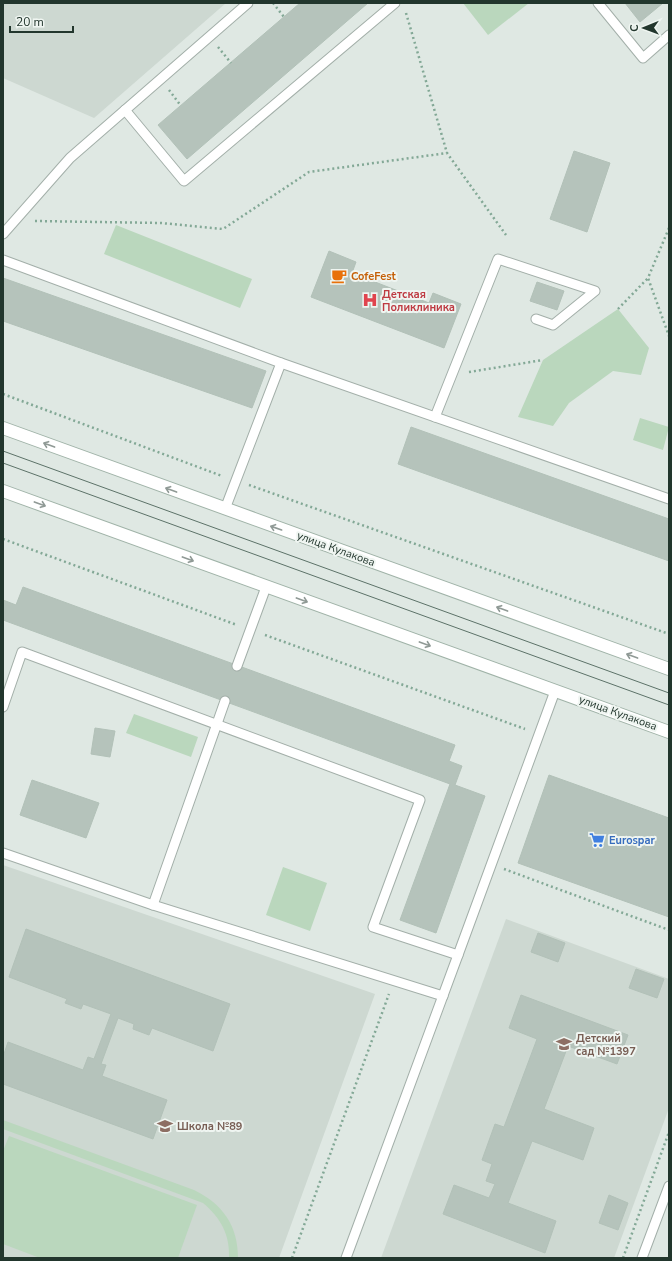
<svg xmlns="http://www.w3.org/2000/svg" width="672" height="1261" font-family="'Nunito Sans',sans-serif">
	<rect width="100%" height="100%" fill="#dfe8e3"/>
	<g fill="#cdd8d1">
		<polygon points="3,3 226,3 94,118 3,78"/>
		<polygon points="3,865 375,994 279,1258 3,1258"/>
		<polygon points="506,919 669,979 669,1108 614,1258 381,1258"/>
	</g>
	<g fill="#bad7bd">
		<polygon points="463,3 529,3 488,35"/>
		<polygon points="116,225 252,279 240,308 104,254"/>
		<polygon points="618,309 649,348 641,375 613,371 569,403 553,426 518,417 543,360"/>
		<polygon points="640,418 669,427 663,450 633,440"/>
		<polygon points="134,714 198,737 191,757 126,733"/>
		<polygon points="283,867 327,883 310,931 266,915"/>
		<path d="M 3,1120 L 194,1190 C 223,1204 238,1226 238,1258 L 229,1258 C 230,1235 221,1218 203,1203 L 3,1129 Z"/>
		<polygon points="9,1136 197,1205 178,1258 40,1258 3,1244 3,1151"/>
	</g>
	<g fill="#b5c3bb" stroke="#b2c1b8">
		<polygon points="300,3 368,3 187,159 158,125"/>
		<polygon points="625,3 663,3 640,22"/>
		<polygon points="574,151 610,163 587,232 550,219"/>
		<polygon points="329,251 356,262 352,273 429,303 433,293 461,304 444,348 311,297"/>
		<polygon points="3,278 266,371 252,408 3,321"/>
		<polygon points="537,282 564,291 557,310 530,301"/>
		<polygon points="411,427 669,519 669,561 398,464"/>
		<polygon points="23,587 455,745 449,761 462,766 455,785 485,796 436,933 400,920 450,784 3,620 3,600 16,605"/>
		<polygon points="95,728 115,731 110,757 91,754"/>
		<polygon points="549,775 669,818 669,917 518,863"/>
		<polygon points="32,780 99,803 86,838 20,815"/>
		<polygon points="26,929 230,1004 213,1051 152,1028 149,1035 133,1029 134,1024 118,1018 101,1064 106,1065 102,1076 167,1100 153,1139 3,1084 3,1057 8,1042 83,1070 88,1057 94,1059 111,1014 83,1004 81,1009 65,1003 67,999 9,977"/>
		<polygon points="538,933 565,943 558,962 531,952"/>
		<polygon points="636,969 664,979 657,998 629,988"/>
		<polygon points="521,995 628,1035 617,1064 568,1046 544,1109 594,1128 583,1160 532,1141 508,1203 556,1221 545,1253 443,1214 454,1185 489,1198 495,1184 486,1181 492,1164 482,1160 495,1124 504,1127 537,1039 509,1028"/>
		<polygon points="609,1195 628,1203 618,1230 599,1223"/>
	</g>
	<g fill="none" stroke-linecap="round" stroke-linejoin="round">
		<defs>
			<g id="lane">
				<polyline points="598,3 643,58 669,35"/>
				<polyline points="125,110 184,181 395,3"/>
				<polyline points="3,234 70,158 248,3"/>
				<polyline points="3,260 281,363 669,499"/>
				<polyline points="435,417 498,259 595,291 553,325 536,319"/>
				<polyline points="225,509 281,363"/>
				<polyline points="237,666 266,587"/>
				<polyline points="3,707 22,652 420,800 373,927 458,955 555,691"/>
				<polyline points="3,853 153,905 443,996"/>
				<polyline points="153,905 225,701"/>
				<polyline points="346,1258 458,955"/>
				<polyline points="642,1258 669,1186"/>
			</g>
			<g id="secondary">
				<polyline points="3,428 669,669"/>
				<polyline points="3,491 669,732"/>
			</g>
		</defs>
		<use href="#lane" stroke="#a3afa9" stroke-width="11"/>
		<use href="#secondary" stroke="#a0b3a8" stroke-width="14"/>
		<g stroke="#83a896" stroke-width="2.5" stroke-dasharray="2 3" stroke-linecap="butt">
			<polyline points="273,3 284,17"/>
			<polyline points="406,13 447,153"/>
			<polyline points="218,47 231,63"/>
			<polyline points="169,90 181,106"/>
			<polyline points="35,221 161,223 223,229 309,172 447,153 506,235"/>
			<polyline points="669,228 648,278 669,336"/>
			<polyline points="618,309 648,278"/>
			<polyline points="469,372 543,360"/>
			<polyline points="3,394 222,476"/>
			<polyline points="249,485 669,634"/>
			<polyline points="3,539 237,625"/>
			<polyline points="265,635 525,729"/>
			<polyline points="504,869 669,930"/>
			<polyline points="292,1258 389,994"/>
			<polyline points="623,1258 669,1132"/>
		</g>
		<use href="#lane" stroke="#fff" stroke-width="9"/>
		<use href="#secondary" stroke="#fff" stroke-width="12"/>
		<g stroke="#5c7268" stroke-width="1">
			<polyline points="3,451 669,693"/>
			<polyline points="3,463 669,705"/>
		</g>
	</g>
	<defs><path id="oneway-shaft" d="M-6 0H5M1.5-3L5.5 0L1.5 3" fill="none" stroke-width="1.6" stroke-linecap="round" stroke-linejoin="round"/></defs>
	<g stroke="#909a96">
		<use href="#oneway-shaft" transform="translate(49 445) rotate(-160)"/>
		<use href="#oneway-shaft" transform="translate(171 490) rotate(-160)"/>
		<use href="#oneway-shaft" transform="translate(40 504) rotate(20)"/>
		<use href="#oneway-shaft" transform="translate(276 528) rotate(-161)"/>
		<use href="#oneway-shaft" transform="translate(188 559) rotate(20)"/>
		<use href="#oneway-shaft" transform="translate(302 600) rotate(20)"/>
		<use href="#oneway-shaft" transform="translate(502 609) rotate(-160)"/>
		<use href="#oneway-shaft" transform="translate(425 644) rotate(20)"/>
		<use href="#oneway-shaft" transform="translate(632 656) rotate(-160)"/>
	</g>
	<defs>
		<symbol id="cafe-bare" viewBox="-9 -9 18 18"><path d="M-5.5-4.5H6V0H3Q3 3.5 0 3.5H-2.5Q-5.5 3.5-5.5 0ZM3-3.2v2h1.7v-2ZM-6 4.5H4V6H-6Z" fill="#e8710a" stroke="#eff5f1" stroke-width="2.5" paint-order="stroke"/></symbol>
		<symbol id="hospital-bare" viewBox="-9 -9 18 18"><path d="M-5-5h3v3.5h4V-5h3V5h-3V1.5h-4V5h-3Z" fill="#e0444e" stroke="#eff5f1" stroke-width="2.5" paint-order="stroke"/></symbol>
		<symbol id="supermarket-bare" viewBox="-9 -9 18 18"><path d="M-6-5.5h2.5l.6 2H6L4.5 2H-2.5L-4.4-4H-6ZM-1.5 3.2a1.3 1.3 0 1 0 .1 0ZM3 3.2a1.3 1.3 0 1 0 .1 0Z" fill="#3f7fe0" stroke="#eff5f1" stroke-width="2.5" paint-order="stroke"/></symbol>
		<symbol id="school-bare" viewBox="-9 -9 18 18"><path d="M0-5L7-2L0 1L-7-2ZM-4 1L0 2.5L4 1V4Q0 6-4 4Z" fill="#8d6e63" stroke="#eff5f1" stroke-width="2.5" paint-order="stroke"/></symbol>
	</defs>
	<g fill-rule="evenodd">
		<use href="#cafe-bare" x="328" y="265" width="22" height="22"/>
		<use href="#hospital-bare" x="359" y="289" width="22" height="22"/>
		<use href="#supermarket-bare" x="586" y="829" width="22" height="22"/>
		<use href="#school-bare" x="553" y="1033" width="22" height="22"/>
		<use href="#school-bare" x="154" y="1115" width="22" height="22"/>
	</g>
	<g text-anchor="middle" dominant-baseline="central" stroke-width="4" stroke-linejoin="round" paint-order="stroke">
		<g font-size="11" font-weight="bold" fill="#c56008" stroke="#eff5f1" text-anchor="start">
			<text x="351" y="276">CofeFest</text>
		</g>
		<g font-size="11" font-weight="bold" fill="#be3a42" stroke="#eff5f1" text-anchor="start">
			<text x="382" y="294">Детская<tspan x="382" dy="13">Поликлиника</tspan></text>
		</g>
		<g font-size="11" fill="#22362d" stroke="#eff5f1">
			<text transform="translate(336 549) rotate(20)">улица Кулакова</text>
			<text transform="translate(618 713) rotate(20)">улица Кулакова</text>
		</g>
		<g font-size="11" font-weight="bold" fill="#366cbe" stroke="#eff5f1" text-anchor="start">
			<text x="609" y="840">Eurospar</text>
		</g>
		<g font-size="11" font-weight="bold" fill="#785e54" stroke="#eff5f1" text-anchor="start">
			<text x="576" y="1038">Детский<tspan x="576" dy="13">сад №1397</tspan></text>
			<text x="177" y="1126">Школа №89</text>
		</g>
	</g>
	<rect width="672" height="1261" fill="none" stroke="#22362d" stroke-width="8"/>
	<g transform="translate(644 28) rotate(269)" stroke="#eff5f1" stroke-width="3" paint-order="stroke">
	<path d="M0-3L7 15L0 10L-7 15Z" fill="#22362d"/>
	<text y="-6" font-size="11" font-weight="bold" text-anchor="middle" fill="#22362d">С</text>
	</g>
	<path d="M10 26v6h63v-6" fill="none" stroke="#22362d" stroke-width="2"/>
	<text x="16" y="26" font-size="12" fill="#22362d" stroke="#eff5f1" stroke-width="3" paint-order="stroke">20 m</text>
</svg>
